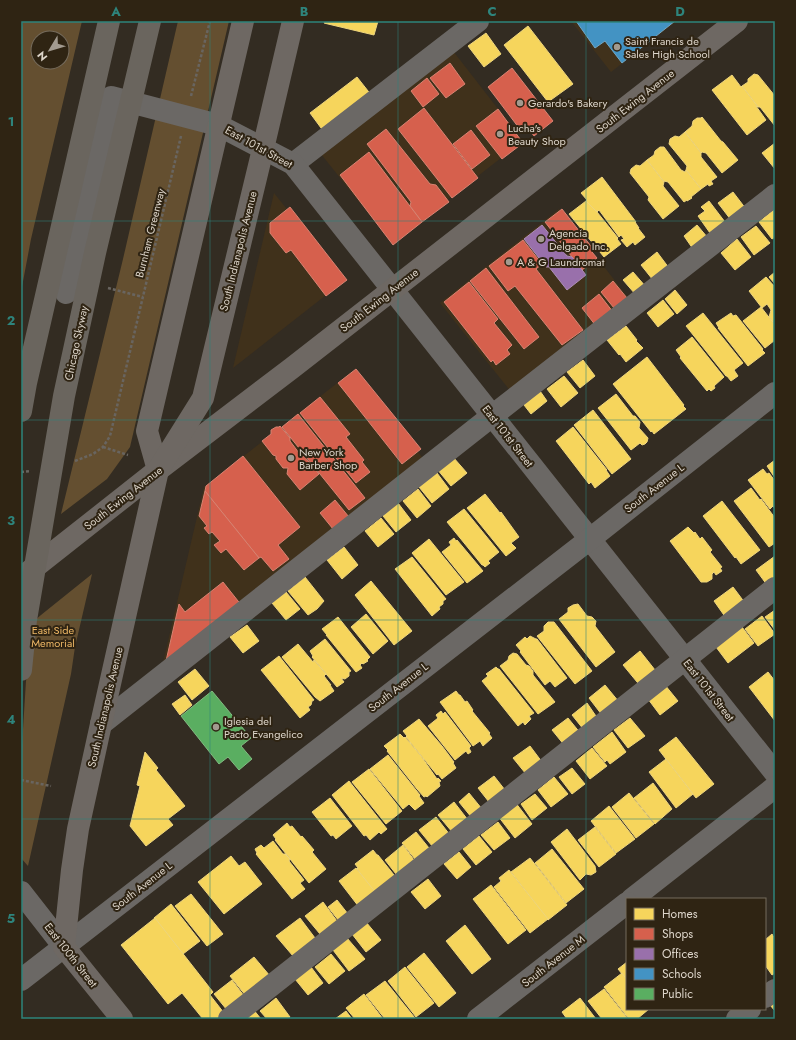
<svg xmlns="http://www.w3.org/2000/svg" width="796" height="1040" font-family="Jost,sans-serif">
	<rect width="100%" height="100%" fill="#332c22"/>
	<g fill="#40311b">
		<polygon points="571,21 677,21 611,72"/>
		<polygon points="453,51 523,141 392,243 321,154"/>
		<polygon points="274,193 344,281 233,368"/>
		<polygon points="559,209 630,300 512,393 440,303"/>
		<polygon points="354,370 425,461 162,667 204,487"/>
	</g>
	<g fill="#644f30" fill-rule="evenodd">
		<path d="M 23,21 L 82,21 L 31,239 L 21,292 L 21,33 ZM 38,38 L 62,38 L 62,62 L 38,62 Z"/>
		<polygon points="178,21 229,21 130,447 107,479 61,514 123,259"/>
		<polygon points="92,574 75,647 71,674 28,866 21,858 21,761 26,681 31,651 27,627 41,615"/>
	</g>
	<g fill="#f6d55c" stroke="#eed57d">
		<polygon points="325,21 378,21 374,35 328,24 324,23"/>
		<polygon points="528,26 573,84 548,102 504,45"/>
		<polygon points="486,33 501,54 484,67 468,46"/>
		<polygon points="754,74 758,75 775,96 775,126 760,107 758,107 742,86 748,82 748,79"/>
		<polygon points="732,75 741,87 742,86 758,107 756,106 766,120 747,135 712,90"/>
		<polygon points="357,77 372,96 324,132 310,113"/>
		<polygon points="702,117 721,141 723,142 738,160 722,173 706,153 702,152 701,153 685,132 692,126 693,121 697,118 701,118"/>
		<polygon points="685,132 701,153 701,157 717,177 711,181 713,184 709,186 708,184 701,189 686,170 687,166 669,144 670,139 675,136 679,137"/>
		<polygon points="775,143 775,169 762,153"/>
		<polygon points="660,147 664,147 681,170 685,172 686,170 701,189 691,197 692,198 687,201 687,200 684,202 668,182 664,181 664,182 647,160 654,155 655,151"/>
		<polygon points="647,160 664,182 663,186 679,206 663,219 648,200 649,197 630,173 631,169 636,165 640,166"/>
		<polygon points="602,177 636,222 635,222 639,228 638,228 645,237 635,245 633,242 627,247 621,240 624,239 621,235 619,237 599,210 597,212 586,201 587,200 581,193"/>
		<polygon points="733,192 746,209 731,220 718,203"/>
		<polygon points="586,201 597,212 618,238 617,239 621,244 604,257 569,214"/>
		<polygon points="709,201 725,222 710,233 698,216 705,211 701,207"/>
		<polygon points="775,209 775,237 772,239 759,222"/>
		<polygon points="697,225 708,238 693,249 684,236"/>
		<polygon points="756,226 770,243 754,255 741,237"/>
		<polygon points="737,239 751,257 735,270 721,253"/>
		<polygon points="657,252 669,268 653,280 641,265"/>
		<polygon points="633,272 646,287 636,295 623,280"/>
		<polygon points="775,272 775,284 769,277"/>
		<polygon points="766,277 775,287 775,325 769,317 771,310 767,304 762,308 749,291"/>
		<polygon points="675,290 687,305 677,314 665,299"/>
		<polygon points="663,300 674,314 658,327 647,313"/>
		<polygon points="761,307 775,325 775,340 765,348 743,321"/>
		<polygon points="703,313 743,363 734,370 738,376 731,381 727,376 726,376 686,326"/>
		<polygon points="731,313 733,316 736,315 763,349 762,350 765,353 748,366 718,328 719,328 716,323"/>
		<polygon points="626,326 637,340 636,341 643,348 626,362 620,354 619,355 607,340"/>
		<polygon points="692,337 724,377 714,386 715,388 711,391 709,389 707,391 680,358 681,357 676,350"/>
		<polygon points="647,357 684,405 683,406 686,409 654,434 652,431 651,432 613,384"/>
		<polygon points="583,360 595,376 580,388 567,372"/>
		<polygon points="564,376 578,393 561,407 547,389"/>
		<polygon points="540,391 547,401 531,414 524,405"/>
		<polygon points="616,394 633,416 635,416 640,422 639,428 648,438 647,442 645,444 642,445 640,443 631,450 598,408"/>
		<polygon points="593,410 631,459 612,474 574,425"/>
		<polygon points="573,427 607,470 606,470 610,476 595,488 591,482 589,484 556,441"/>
		<polygon points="453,457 467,473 451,486 437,469"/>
		<polygon points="775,460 775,478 767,466"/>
		<polygon points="763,469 767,474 769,473 775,481 775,509 773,506 770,509 748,480"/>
		<polygon points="437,473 449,489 432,503 419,487"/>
		<polygon points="751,488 760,500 761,499 775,518 775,543 769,547 734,501"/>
		<polygon points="418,489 431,506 417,518 403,501"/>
		<polygon points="485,494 500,513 501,512 519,537 511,543 516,548 506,556 467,508"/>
		<polygon points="722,501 760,550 741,564 736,557 735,558 703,516"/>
		<polygon points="398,503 411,520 396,532 383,516"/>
		<polygon points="464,509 499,552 488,561 490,563 485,567 483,565 482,565 447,522"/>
		<polygon points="381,518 394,534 378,547 365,531"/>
		<polygon points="688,527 694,533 695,532 700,539 702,537 712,550 710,552 722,567 720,568 722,571 716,575 714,572 712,574 712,579 707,582 701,582 670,541"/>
		<polygon points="454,538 456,541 457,540 483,571 467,583 442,552 451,545 449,542"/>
		<polygon points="429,539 464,582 446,595 412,553"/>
		<polygon points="344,547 358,565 342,579 327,560"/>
		<polygon points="775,556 775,585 770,589 756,570"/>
		<polygon points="412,557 446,599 443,601 443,604 439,607 440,609 432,616 395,569"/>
		<polygon points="305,577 324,601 317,609 308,615 288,591"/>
		<polygon points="371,581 412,631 394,645 355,595"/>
		<polygon points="733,587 745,603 726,618 714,601"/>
		<polygon points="286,592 300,609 286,620 272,603"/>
		<polygon points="578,604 587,616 592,617 596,621 595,626 615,652 596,667 559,619 568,612 568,608 573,605"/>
		<polygon points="775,610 775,630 765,617"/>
		<polygon points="366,614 388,641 373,654 351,627"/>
		<polygon points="762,616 775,634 758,646 745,629"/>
		<polygon points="338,617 370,657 367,660 368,661 363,664 362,663 360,665 362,668 356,672 326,635 327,635 322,629"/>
		<polygon points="548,622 554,622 592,671 575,684 537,636 544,631 544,626"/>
		<polygon points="247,625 259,641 243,653 230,637"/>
		<polygon points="742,627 754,643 728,663 716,647"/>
		<polygon points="530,636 536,639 537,639 567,678 555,687 550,681 545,685 520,652 521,651 516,645 525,637 527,639"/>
		<polygon points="325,639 351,671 349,672 349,676 345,679 341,678 344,682 337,687 312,657 313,656 310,651"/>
		<polygon points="298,644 313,662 314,660 326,674 324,676 331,685 330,685 334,691 320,701 315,697 282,657"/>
		<polygon points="640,651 659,675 642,688 623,665"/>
		<polygon points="513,653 517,654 526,665 529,666 533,671 533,675 555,702 538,714 500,666 508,660 509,656"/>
		<polygon points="279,656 314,700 312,701 311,705 308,707 310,710 300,718 261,670"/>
		<polygon points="496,667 498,669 499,669 534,713 529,716 531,719 525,725 523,722 518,726 482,681 488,676 486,674"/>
		<polygon points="195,669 209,686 192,700 178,682"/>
		<polygon points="768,672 775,681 775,721 749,687"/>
		<polygon points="605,685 619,702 602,715 589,698"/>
		<polygon points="665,685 678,701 660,715 648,699"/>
		<polygon points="456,691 459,695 460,695 465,702 467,701 473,710 472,711 490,733 489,734 492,738 483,746 480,741 473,746 440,702"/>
		<polygon points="185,695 192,705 180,715 172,704"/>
		<polygon points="587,703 598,719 584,730 572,715"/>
		<polygon points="441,711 443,714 445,712 471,746 469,748 471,752 468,754 466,751 455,760 428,726 438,718 436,715"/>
		<polygon points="568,718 581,734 565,746 552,730"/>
		<polygon points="630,718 645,736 628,748 614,730"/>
		<polygon points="419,719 442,746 454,762 453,763 456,768 442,779 438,774 437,775 406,737 407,736 403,731"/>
		<polygon points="612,732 626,752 610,764 607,760 605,762 593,747"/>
		<polygon points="400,734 404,738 405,737 421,756 437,779 438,778 441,781 439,782 440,786 427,797 426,796 424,797 417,789 387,751 388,750 384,746"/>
		<polygon points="676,737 714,784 696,798 659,750"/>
		<polygon points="530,746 542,762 526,774 513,758"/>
		<polygon points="592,748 607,766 590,779 576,761"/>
		<polygon points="145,752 158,768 156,770 185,806 168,819 173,825 146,846 130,826 140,786 137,785"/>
		<polygon points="388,755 420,795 419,796 424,803 415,810 409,804 403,809 370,769"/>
		<polygon points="666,759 693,794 676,808 649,772"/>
		<polygon points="572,768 585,784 572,794 559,777"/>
		<polygon points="369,769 402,811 386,824 352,782"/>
		<polygon points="494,776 505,790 489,802 478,788"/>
		<polygon points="554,777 568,794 551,807 538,790"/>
		<polygon points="349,781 387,829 381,834 379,832 370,840 366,835 364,836 332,795"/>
		<polygon points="653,783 672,809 655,824 634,798"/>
		<polygon points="469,793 482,809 472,818 459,802"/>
		<polygon points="629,793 654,824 636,838 612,807"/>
		<polygon points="535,794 547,808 532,820 521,804"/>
		<polygon points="330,798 352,826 336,839 333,835 331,836 312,812"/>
		<polygon points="454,802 468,820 453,833 438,815"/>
		<polygon points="515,802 532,824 515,838 498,816"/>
		<polygon points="609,806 635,839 616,853 591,821"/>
		<polygon points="436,817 450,835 433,847 419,830"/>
		<polygon points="498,822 510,838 494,850 481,835"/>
		<polygon points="287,823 290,827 292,826 301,837 302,836 314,850 312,852 326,869 309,883 275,840 276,839 273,835"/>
		<polygon points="595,827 616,854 599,867 578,840"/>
		<polygon points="567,829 595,866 596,872 591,875 586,874 580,880 551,842"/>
		<polygon points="416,832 429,848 415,859 402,843"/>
		<polygon points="479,836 492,852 476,865 463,849"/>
		<polygon points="273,841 283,854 285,854 290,859 289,861 304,880 300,883 305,889 292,899 256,854 257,853 255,849 261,845 264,848"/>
		<polygon points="403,845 414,860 396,874 385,860"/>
		<polygon points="552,849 584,889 566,903 535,863"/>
		<polygon points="373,850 377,855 378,855 398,880 377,896 357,869 358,868 355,864"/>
		<polygon points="459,852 471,867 457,879 444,864"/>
		<polygon points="231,856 239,866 245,862 262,884 224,914 198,882"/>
		<polygon points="530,858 567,905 548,920 511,872"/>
		<polygon points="356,868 376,893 359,907 339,881"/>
		<polygon points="509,870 548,919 530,933 494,887 501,881 499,878"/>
		<polygon points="428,879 441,896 425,909 411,892"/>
		<polygon points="491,885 526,930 508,944 473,899"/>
		<polygon points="191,894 223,934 207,946 175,906"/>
		<polygon points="337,900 348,914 339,921 328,907"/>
		<polygon points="323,902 337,921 320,934 305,916"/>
		<polygon points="171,904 200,941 183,954 154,918"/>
		<polygon points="155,918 213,992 210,995 224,1013 216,1019 203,1019 182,993 168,1004 121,945"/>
		<polygon points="300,918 315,938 293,956 276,936"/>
		<polygon points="366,922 381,940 366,952 352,934"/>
		<polygon points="465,925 491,959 472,974 446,941"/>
		<polygon points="772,934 775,939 775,973 772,975 765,965 765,940"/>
		<polygon points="347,938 365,959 349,971 333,950"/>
		<polygon points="424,953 456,993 439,1007 407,967"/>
		<polygon points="331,954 345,971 329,984 315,967"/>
		<polygon points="254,957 270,976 246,996 230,976"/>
		<polygon points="627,962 627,980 618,969"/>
		<polygon points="311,967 323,983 308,995 295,979"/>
		<polygon points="405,967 434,1003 416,1017 388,981"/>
		<polygon points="622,973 627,980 627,1009 649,1009 637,1019 629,1019 604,987"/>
		<polygon points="232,980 244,996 227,1010 214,994"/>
		<polygon points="385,981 415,1018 385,1019 366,995"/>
		<polygon points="604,989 628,1019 602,1019 588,1001"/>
		<polygon points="364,994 383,1019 355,1019 346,1008"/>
		<polygon points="276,998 290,1017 287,1019 267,1019 260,1011"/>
		<polygon points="580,998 596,1019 567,1019 562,1012"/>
		<polygon points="775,1002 775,1011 770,1005"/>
		<polygon points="253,1009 261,1019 240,1019"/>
		<polygon points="346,1011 352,1019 335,1019"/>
	</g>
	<g fill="#d6604d" stroke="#d88372">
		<polygon points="450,63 465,84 446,98 430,78"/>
		<polygon points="512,68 553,121 534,136 528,128 522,132 488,87"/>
		<polygon points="427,78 439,94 423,107 411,91"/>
		<polygon points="424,108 478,178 452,198 398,129"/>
		<polygon points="498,109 523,143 502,159 476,126"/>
		<polygon points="386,129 430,184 436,185 449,202 422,222 410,206 411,202 367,144"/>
		<polygon points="471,130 490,155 472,169 453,144"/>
		<polygon points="369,152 422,222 393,245 340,175"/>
		<polygon points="290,207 347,280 326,296 291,250 286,253 270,233 270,223"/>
		<polygon points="562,209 594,250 592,252 597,258 582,270 545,222"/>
		<polygon points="523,240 542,264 536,269 583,330 562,345 515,286 508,291 489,266"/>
		<polygon points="486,268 539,337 524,349 470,281"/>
		<polygon points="613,281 627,298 614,308 601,292"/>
		<polygon points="469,282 498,319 494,323 512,345 507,350 510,354 496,365 493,360 491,362 444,302"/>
		<polygon points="599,294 613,312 596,326 582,308"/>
		<polygon points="356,369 421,449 402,464 338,383"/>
		<polygon points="320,397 350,434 346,437 364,460 362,462 370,472 356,483 300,413"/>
		<polygon points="298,414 365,498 349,510 282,427"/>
		<polygon points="280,426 290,438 290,441 302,457 304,456 319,474 300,490 287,474 288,468 283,468 276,459 276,456 273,455 262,441 271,434 271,430 276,427 279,427"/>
		<polygon points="243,456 300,527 278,545 289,559 273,571 261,557 259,558 205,491 206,486"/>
		<polygon points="205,491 259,558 244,570 226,549 221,553 214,545 220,541 212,532 209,534 204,528 207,526 199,516"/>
		<polygon points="335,500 349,517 333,529 320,513"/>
		<polygon points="223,582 242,606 166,661 179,604 185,612"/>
	</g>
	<polygon fill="#9970ab" stroke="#ad8eb4" points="542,225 567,256 572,257 586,275 567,290 549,267 546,267 524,239"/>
	<polygon fill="#4393c3" stroke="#71a7c5" points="576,21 675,21 622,63 605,41 595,48"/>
	<polygon fill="#5aae61" stroke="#81ba80" points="212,691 251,738 241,746 252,759 239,770 228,757 219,764 181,716"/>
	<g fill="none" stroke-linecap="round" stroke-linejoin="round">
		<g stroke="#696560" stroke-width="2.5" stroke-dasharray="3 2" stroke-linecap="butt">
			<polyline points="191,96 210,21"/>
			<polyline points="108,288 143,297"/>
			<polyline points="103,447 128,455"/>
			<polyline points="75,461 93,454 103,447 110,436 181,136"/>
			<polyline points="21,472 31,471"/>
			<polyline points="21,780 51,786"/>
		</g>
		<g stroke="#6b6865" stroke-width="22">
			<polyline points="293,164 478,21"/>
			<polyline points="66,293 111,97 218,125 293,164 775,773"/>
			<polyline points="101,724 492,416 775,195"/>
			<polyline points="21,892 64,947"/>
			<polyline points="632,899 775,787"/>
			<polyline points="21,980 590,539 775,393"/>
			<polyline points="765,997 775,990"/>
			<polyline points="229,1019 775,588"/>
			<polyline points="478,1019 627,903"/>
			<polyline points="737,1019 750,1009"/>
		</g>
		<g stroke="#6e6863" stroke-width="22">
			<polyline points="158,470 147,431 243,21"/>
			<polyline points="21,578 158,470 292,368 737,21"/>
			<polyline points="122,1019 64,947 72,870 78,829 101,724 158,470 203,398 263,149 293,21"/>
		</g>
		<polyline stroke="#6a655e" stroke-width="22" points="21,411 26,383 109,21"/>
		<polyline stroke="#6a655e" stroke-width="22" points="21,670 26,620 64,396 95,253 150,21"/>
	</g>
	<path fill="none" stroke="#2e847c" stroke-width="1" stroke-opacity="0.55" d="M 210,21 L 210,1019M 398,21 L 398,1019M 586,21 L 586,1019M 21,221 L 775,221M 21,420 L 775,420M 21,620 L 775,620M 21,819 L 775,819"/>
	<g fill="#a29a8f" stroke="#2f2413" stroke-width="1.5">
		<circle cx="617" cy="47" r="4"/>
		<circle cx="520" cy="103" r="4"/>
		<circle cx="500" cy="134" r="4"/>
		<circle cx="541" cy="239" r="4"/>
		<circle cx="509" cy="262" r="4"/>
		<circle cx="291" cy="458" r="4"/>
		<circle cx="216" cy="727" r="4"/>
	</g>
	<g text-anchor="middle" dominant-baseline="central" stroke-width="4" stroke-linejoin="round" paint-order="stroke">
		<g font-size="11" fill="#ddd5ca" stroke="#2f2413" text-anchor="start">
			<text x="625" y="41">Saint Francis de<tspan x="625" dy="13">Sales High School</tspan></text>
			<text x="528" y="103">Gerardo's Bakery</text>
			<text x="508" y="128">Lucha's<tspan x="508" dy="13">Beauty Shop</tspan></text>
			<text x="549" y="233">Agencia<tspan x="549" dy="13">Delgado Inc.</tspan></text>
			<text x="517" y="262">A &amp; G Laundromat</text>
			<text x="299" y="452">New York<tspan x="299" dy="13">Barber Shop</tspan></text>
			<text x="224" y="721">Iglesia del<tspan x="224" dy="13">Pacto Evangelico</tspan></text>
		</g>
		<g font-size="11" fill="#ddd5ca" stroke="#2f2413">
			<text transform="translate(635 101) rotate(-38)">South Ewing Avenue</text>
			<text transform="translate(259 147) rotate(29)">East 101st Street</text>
			<text transform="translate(150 233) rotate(-76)">Burnham Greenway</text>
			<text transform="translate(238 251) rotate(-76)">South Indianapolis Avenue</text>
			<text transform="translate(379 300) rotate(-38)">South Ewing Avenue</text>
			<text transform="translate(76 343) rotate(-78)">Chicago Skyway</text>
			<text transform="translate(508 436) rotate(52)">East 101st Street</text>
			<text transform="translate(654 488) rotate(-38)">South Avenue L</text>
			<text transform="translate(123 498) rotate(-38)">South Ewing Avenue</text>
			<text transform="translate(398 687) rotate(-38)">South Avenue L</text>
			<text transform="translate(709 690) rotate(52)">East 101st Street</text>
			<text transform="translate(105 707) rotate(-77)">South Indianapolis Avenue</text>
			<text transform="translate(142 886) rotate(-38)">South Avenue L</text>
			<text transform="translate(71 955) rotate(52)">East 100th Street</text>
			<text transform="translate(553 961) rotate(-38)">South Avenue M</text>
		</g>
		<g font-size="11" fill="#ecb665" stroke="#2f2413">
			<text x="53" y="630">East Side<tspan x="53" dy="13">Memorial</tspan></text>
		</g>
	</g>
	<rect width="796" height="1040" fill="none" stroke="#2f2413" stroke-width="44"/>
	<rect x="626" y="898" width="140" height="112" fill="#2f2413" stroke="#756b5c"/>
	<rect x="634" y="908" width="20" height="12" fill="#f6d55c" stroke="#756b5c"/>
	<text x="662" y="918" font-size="12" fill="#ddd5ca">Homes</text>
	<rect x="634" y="928" width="20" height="12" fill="#d6604d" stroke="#756b5c"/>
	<text x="662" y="938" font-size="12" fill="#ddd5ca">Shops</text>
	<rect x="634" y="948" width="20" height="12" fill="#9970ab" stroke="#756b5c"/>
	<text x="662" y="958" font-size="12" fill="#ddd5ca">Offices</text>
	<rect x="634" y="968" width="20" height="12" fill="#4393c3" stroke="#756b5c"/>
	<text x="662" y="978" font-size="12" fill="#ddd5ca">Schools</text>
	<rect x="634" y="988" width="20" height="12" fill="#5aae61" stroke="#756b5c"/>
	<text x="662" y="998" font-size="12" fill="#ddd5ca">Public</text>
	<g transform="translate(50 50) rotate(232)"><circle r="19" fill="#2f2413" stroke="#756b5c"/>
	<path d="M0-3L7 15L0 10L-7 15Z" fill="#a29a8f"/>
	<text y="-6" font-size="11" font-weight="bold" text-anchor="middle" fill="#ddd5ca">N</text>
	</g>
	<rect x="22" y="22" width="752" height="996" fill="none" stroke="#2e847c" stroke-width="1.5"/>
	<g font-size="13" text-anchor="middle" font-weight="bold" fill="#2e847c">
		<text x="116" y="16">A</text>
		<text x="304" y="16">B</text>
		<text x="492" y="16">C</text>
		<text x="680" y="16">D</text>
		<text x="11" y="126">1</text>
		<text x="11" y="325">2</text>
		<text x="11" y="525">3</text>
		<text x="11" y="724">4</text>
		<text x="11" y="923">5</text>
	</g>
</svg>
